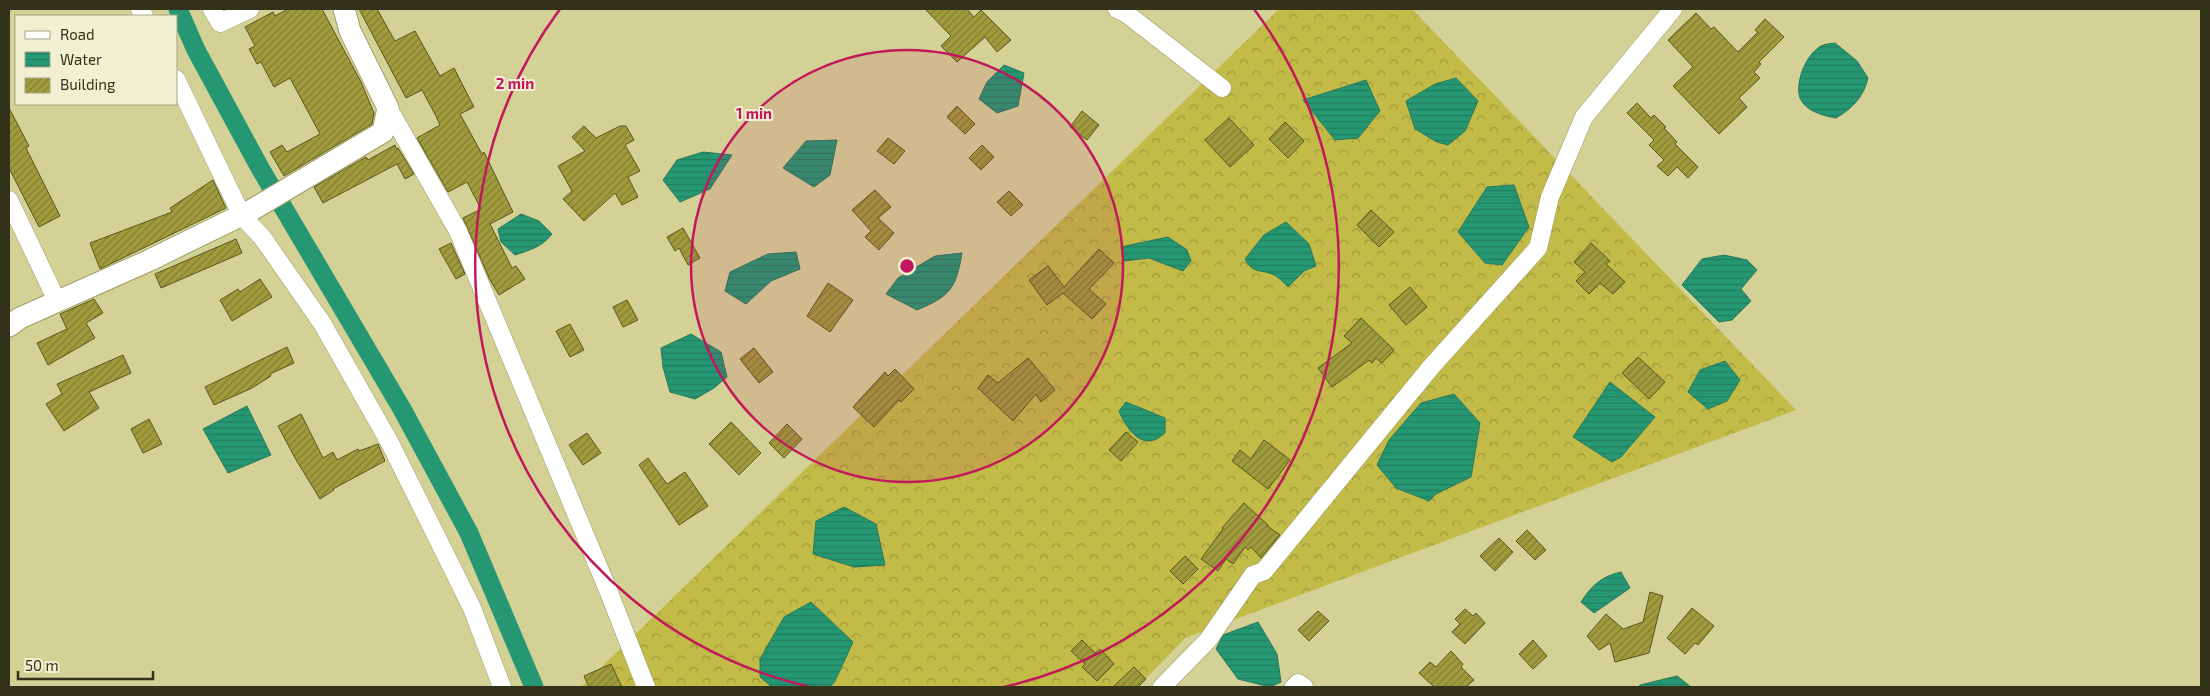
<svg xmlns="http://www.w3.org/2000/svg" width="2210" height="696" font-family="'Exo 2',sans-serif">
	<defs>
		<pattern id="forest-crowns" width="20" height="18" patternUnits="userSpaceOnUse" patternTransform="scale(1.25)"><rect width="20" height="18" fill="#c2bb48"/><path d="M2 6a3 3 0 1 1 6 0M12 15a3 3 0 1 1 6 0" fill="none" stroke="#9e993b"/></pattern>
		<pattern id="water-rules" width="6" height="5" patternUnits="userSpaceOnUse" patternTransform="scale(1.25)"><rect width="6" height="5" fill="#259873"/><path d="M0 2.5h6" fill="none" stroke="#217d5e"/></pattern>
		<pattern id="building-hatch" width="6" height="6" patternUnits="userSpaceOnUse" patternTransform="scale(1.25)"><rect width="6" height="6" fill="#a09b3d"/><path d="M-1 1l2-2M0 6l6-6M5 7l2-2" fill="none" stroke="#837f32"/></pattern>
	</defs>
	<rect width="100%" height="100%" fill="#d3d196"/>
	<polygon fill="url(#forest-crowns)" points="1279,9 1412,9 1796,410 1185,638 1138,687 581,687"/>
	<g fill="url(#water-rules)" stroke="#297958">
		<path d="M 1835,43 L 1857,61 L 1868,78 C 1864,96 1853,108 1836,118 C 1824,116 1805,111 1800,98 C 1795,83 1805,58 1817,49 C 1822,44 1828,44 1835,43 Z"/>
		<polygon points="1004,65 1024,73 1018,106 997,113 979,99 987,82"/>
		<polygon points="1456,78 1478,101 1465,131 1448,145 1437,142 1415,129 1406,101 1435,84"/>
		<polygon points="1366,80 1380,111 1358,138 1335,140 1303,100"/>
		<polygon points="837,140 830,175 814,187 783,168 806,141"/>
		<polygon points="703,152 732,155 710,189 680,202 663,180 677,160"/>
		<polygon points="1514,185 1529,227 1502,265 1485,263 1458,232 1487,187"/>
		<path d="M 521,214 L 539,221 L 552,234 C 542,247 530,250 515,255 L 501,242 L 498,229 Z"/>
		<path d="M 1286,222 L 1309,244 L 1316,266 L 1304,271 L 1288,287 C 1284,283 1278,276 1272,274 C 1259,269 1253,274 1245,259 L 1264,235 Z"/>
		<polygon points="1168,237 1187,250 1191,261 1183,271 1149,258 1124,261 1121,247"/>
		<polygon points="796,252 800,269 771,281 746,304 725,291 730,272 768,254"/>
		<path d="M 962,253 C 956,289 950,296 917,310 L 886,294 L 898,278 L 935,256 Z"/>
		<polygon points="1724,255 1747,260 1757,270 1741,289 1751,301 1732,320 1719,322 1682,285 1702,259"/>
		<polygon points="691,334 721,352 727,377 714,388 695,399 670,392 663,367 661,348"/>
		<polygon points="1725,361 1740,380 1727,401 1708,409 1688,392 1700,370"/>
		<polygon points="1610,382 1655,417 1621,457 1612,462 1573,437"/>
		<polygon points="1454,394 1480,423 1471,477 1436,494 1429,501 1396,488 1377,465 1389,440 1421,403"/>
		<path d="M 1126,402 L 1165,418 L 1165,433 C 1162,435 1158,439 1154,440 C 1138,446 1124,424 1119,411 Z"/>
		<polygon points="247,406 271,455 228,473 203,429"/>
		<polygon points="844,507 876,524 885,565 854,567 813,554 816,521"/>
		<path d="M 1621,572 L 1630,588 L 1594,613 L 1581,602 C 1591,586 1602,576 1621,572 Z"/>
		<polygon points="811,602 853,642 835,681 830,687 772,687 760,677 760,659 784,617"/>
		<polygon points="1258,622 1277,654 1281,682 1270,687 1238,679 1216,649 1223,635"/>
		<polygon points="1677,676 1691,687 1638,687 1640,685"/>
	</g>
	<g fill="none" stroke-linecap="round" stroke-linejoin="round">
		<polyline stroke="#259873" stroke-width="19" points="178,9 196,50 260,168 402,409 469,533 534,687"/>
	</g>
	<g fill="url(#building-hatch)" stroke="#59561c">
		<polygon points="288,9 322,9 361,82 374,113 372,124 284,176 270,152 282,145 287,152 320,134 290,78 274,87 261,62 257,64 249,49 255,46 245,27 273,12 275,16"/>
		<polygon points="359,9 377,9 395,41 415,31 440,76 454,68 474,107 460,114 482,154 484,152 513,212 490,224 512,268 516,266 525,279 499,295 490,280 463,218 481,209 467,182 448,192 417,138 440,125 436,116 422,90 406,98"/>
		<polygon points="925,9 967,9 974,17 981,10 1011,40 997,52 985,37 957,62 941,46 951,36"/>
		<polygon points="1696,13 1711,29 1714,27 1738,52 1758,32 1755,30 1765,19 1784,37 1759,62 1761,64 1754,72 1760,78 1739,98 1747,107 1719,134 1673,86 1693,67 1668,40"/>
		<polygon points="1637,103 1651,118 1654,115 1666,127 1664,128 1677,142 1675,144 1698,167 1688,178 1677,167 1668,176 1657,166 1664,160 1649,145 1654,140 1627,113"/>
		<polygon points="957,106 975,124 965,134 947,117"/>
		<polygon points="9,108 29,146 26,148 60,216 39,227 9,168"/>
		<polygon points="1082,111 1099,125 1087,140 1070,127"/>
		<polygon points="1229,118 1254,145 1230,167 1205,140"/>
		<polygon points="1285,122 1304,141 1288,158 1269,139"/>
		<polygon points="584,126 596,138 620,126 626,126 634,140 625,145 640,171 628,177 638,197 622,205 615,193 584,221 563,199 572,191 558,166 585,151 572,137"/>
		<polygon points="888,138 905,151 894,164 877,151"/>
		<polygon points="395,145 396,149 398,148 414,174 405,179 397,164 323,203 314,187 366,157 368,160"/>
		<polygon points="982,145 994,157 981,170 969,158"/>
		<polygon points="213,180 226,208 100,269 90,243 172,212 170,208"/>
		<polygon points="875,190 891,207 878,218 894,233 879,250 865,237 871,231 852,210"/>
		<polygon points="1009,191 1023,205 1011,216 997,202"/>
		<polygon points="1371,210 1394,232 1379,247 1357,225"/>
		<polygon points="683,228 700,258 688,265 679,248 675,251 667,237"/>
		<polygon points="236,239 242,253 161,288 155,274"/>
		<polygon points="451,243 465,274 456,279 439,249"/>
		<polygon points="1591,243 1610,261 1606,264 1625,282 1613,294 1600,283 1589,294 1576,281 1585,272 1574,262"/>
		<polygon points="1099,249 1114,263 1089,289 1106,304 1092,319 1063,293 1047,305 1029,280 1048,266 1064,287"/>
		<polygon points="260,279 272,297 232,321 220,300 238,289 240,292"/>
		<polygon points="828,283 853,300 830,332 807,316"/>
		<polygon points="1410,287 1427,307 1406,325 1389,305"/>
		<polygon points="94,299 103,313 86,323 95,338 48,365 37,343 67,329 60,314"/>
		<polygon points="627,300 638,320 623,327 613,307"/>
		<polygon points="1361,318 1394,350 1382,363 1376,358 1372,363 1369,360 1332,387 1318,368 1352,343 1344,336"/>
		<polygon points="570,324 584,350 570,357 556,331"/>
		<polygon points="287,347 294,363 270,374 271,376 252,388 214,405 205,387"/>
		<polygon points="754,348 773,372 759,383 740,359"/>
		<polygon points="123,355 131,373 89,392 99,408 64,431 46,404 62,394 57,384"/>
		<polygon points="1638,357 1665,382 1649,399 1622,373"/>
		<polygon points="1028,358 1055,390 1041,402 1036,394 1013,421 978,388 988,375 998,383"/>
		<polygon points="895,369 914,389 901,402 899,400 874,427 853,407 885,372 888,376"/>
		<polygon points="301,414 323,458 333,452 337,460 358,449 359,451 378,444 385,461 333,489 334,490 320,499 295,458 278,426"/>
		<polygon points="149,419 162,444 143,453 131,429"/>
		<polygon points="731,422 761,453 739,475 709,444"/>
		<polygon points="787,424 802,439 784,458 769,443"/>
		<polygon points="1126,432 1138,442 1121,461 1109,450"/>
		<polygon points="587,433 601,453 583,465 569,445"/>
		<polygon points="1264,440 1290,460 1268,489 1232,461 1240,450 1251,459"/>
		<polygon points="648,458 667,484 685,472 708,506 679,525 639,465"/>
		<polygon points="1244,503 1268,525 1267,526 1280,535 1261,558 1251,547 1248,550 1245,547 1233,564 1226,559 1218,571 1201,559 1223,529 1222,528"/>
		<polygon points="1527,530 1546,550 1535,560 1516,541"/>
		<polygon points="1499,538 1513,552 1495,571 1480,556"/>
		<polygon points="1185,556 1198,569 1183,584 1170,571"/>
		<polygon points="1650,592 1663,596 1649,653 1615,662 1610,643 1599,650 1587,636 1606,614 1623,629 1643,622"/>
		<polygon points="1692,608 1714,626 1698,645 1695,643 1685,654 1667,638"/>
		<polygon points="1465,609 1473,616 1476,613 1485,623 1465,644 1452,632 1460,624 1455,619"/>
		<polygon points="1318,611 1329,621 1309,641 1298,630"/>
		<polygon points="1082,640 1095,653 1100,649 1114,664 1097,681 1082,667 1085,664 1071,651"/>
		<polygon points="1533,640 1547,656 1533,669 1519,654"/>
		<polygon points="1451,651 1463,664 1461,667 1474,680 1466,687 1434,687 1419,673 1430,662 1436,667"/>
		<polygon points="611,664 622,687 589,687 584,676"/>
		<polygon points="1134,667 1146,679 1138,687 1113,687"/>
	</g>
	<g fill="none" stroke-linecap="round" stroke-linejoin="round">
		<defs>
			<g id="minor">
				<polyline points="140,9 144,16"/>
				<polyline points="212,9 220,23 250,9"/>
				<polyline points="1117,9 1127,14 1222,88"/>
				<polyline points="176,79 242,216 262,237 322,323 390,443 472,608 502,687"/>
				<polyline points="388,108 458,231 608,590 646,687"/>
				<polyline points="9,200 57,301"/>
				<polyline points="1162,687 1208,640 1253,575 1264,571 1431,367 1538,248 1550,197 1584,117 1673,9"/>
				<polyline points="1294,687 1298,683 1304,687"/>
			</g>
			<polyline id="tertiary" points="9,326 20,318 148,261 250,211 383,132 388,108 350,31 344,9"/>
		</defs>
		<use href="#minor" stroke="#9e9c62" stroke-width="19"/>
		<use href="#tertiary" stroke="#9e9c62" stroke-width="23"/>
		<use href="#minor" stroke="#fff" stroke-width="18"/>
		<use href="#tertiary" stroke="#fff" stroke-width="21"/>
	</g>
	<circle cx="907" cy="266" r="216" fill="#c2185b" fill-opacity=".12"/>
	<g fill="none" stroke="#c2185b" stroke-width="2.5">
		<circle cx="907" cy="266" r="216"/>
		<path d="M810 687A432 432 0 0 1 560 9M1254 9A432 432 0 0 1 1004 687"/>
	</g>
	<circle cx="907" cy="266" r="8" fill="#c2185b" stroke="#f1f0d2" stroke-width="2.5"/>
	<g font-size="15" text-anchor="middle" font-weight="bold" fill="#c2185b" stroke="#f1f0d2" stroke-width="4" stroke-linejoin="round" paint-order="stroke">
		<text x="515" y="89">2 min</text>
		<text x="754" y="119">1 min</text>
	</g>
	<rect width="2210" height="696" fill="none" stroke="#323119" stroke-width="20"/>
	<rect x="15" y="15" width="162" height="90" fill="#f1f0d2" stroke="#a5a488"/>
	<rect x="25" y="31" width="25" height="8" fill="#ffffff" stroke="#a5a488"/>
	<text x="60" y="40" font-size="15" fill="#323119">Road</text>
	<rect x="25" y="52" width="25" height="15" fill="url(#water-rules)" stroke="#a5a488"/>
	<text x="60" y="65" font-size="15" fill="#323119">Water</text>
	<rect x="25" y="78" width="25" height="15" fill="url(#building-hatch)" stroke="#a5a488"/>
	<text x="60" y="90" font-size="15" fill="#323119">Building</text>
	<path d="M18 671v8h135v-8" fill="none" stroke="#323119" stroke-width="2.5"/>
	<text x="25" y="671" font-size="15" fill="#323119" stroke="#f1f0d2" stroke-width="4" paint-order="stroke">50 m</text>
</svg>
